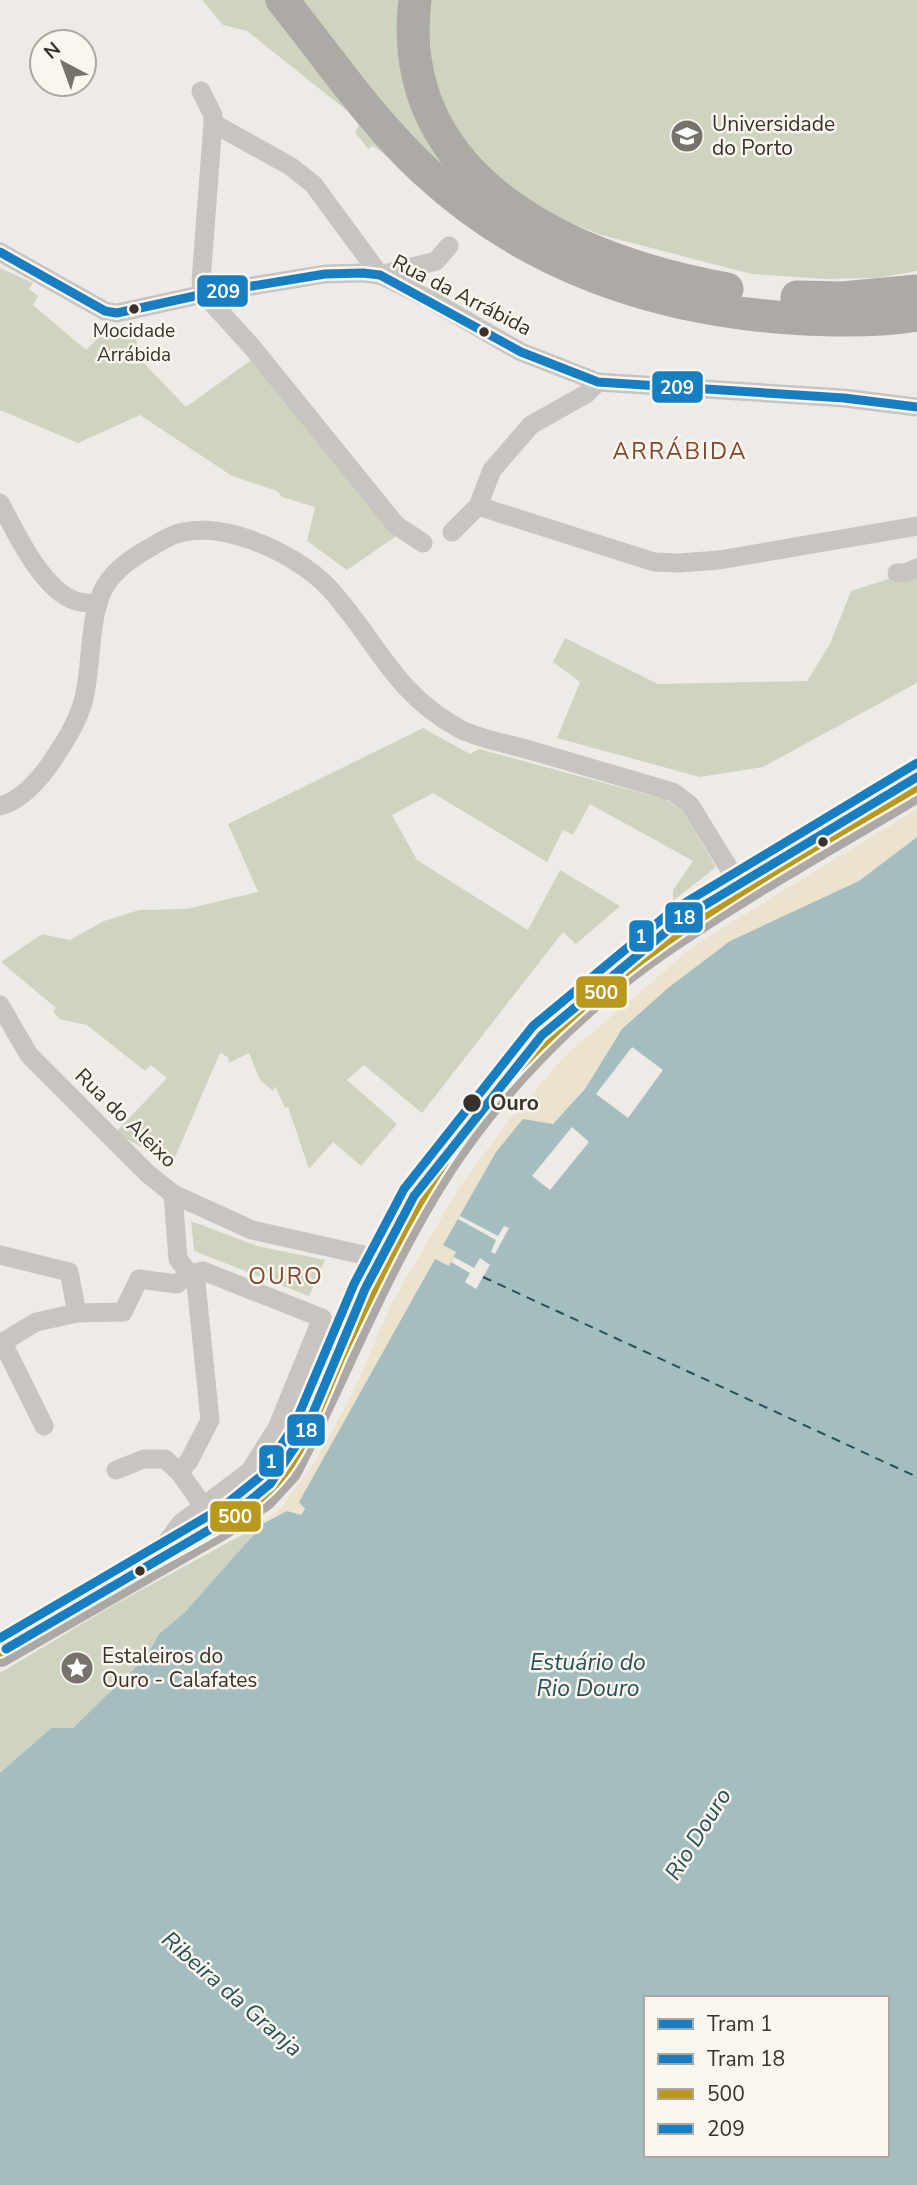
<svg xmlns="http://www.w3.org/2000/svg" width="917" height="2185" font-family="'Nunito Sans',sans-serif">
	<rect width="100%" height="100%" fill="#eeebe6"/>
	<g fill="#cfd4c1">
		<polygon points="202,0 267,0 404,168 373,146 368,149 355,132 361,122 247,31 223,25"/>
		<polygon points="297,0 406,0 443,155 724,305 444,175"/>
		<polygon points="427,0 917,0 917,271 876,278 825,279 752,274 601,235 538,209 467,153 434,87"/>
		<polygon points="0,268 33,283 29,289 38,296 33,305 86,350 96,340 98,329 115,331 134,325 139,358 186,407 254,358 401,533 347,570 307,541 315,507 282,497 277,491 232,476 140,415 78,443 0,410"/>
		<polygon points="917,574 917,683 763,767 700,777 557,738 580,682 553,662 565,638 658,684 807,681 830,644 851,591 895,577"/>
		<polygon points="423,728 470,754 479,749 667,800 683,812 716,867 673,901 673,890 693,861 590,804 573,835 563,830 547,862 433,793 392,815 417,860 528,930 560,870 620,906 576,944 563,932 422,1113 364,1065 347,1080 397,1124 361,1166 333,1142 309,1169 288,1107 285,1108 275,1086 273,1091 260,1080 249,1053 229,1063 228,1057 220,1053 173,1162 122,1137 117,1131 167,1078 151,1065 145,1071 87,1025 59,1019 53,1011 56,1008 1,962 42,934 70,940 104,921 139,910 186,909 258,892 228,824"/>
		<polygon points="191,1221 257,1246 325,1260 309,1296 194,1251"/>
		<polygon points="264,1523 184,1613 159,1634 146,1657 73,1728 51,1728 0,1773 0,1673 110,1607"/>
	</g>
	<polygon fill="#ece3cf" points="917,809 917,837 859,881 730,941 668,988 622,1029 585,1089 553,1124 496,1152 443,1245 456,1252 449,1266 435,1259 300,1501 305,1510 301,1515 287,1511 263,1522 280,1509 311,1468 353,1393 391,1304 460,1186 510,1119 567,1054 696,944"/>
	<path fill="#a4bdbe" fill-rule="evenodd" d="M 917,837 L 917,2185 L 0,2185 L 0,1773 L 51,1728 L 73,1728 L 146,1657 L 159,1634 L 184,1613 L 264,1523 L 287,1511 L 301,1515 L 305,1509 L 299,1502 L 435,1259 L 449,1266 L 456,1252 L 443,1245 L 496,1152 L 523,1119 L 553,1124 L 585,1089 L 622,1029 L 668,988 L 730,941 L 859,881 ZM 646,1998 L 887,1998 L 887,2155 L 646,2155 Z"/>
	<g fill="#eeebe6">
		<polygon points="632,1047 663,1070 628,1118 596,1094"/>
		<polygon points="572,1127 589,1142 550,1190 532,1176"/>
		<polygon points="460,1216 498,1236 504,1226 509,1228 495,1254 491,1252 496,1240 458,1219"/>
		<polygon points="454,1257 474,1268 480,1258 490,1265 476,1289 465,1282 470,1273 451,1262"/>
	</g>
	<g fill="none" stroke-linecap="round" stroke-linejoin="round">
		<polyline stroke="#255258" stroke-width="2" stroke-dasharray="9 7" stroke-linecap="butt" points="483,1277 917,1477"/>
		<g stroke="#c8c4bf" stroke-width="19">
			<polyline points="201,91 213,115 213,123"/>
			<polyline points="0,252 105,311 117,313 204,294 325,274 363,273 380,275 429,299 521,352 598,382 844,398 917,407"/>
			<path d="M 0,503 C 16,533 43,591 76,601 C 83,603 91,603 98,604"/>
			<polyline points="478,506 654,562 679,563 719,560 917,526"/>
			<polyline points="452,532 478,506 492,470 531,425 586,394 598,382"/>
			<polyline points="423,543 396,525 252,347 204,294 201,281 213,123 290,166 313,184 380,275 436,261 449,246"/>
			<polyline points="897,573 905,573 917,568"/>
			<path d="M 0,806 C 20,801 36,783 48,767 C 62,746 76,726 83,702 C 93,668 87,606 110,579 C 124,561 146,550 165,539 C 211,512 296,553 328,587 C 377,640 392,692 460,729 C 479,739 505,743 526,749 C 575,763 624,778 673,792 L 690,805 L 743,891"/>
			<polyline points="0,1005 29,1055 147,1173 173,1194 252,1230 386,1260"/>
			<polyline points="173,1194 178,1259 196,1283 210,1420 189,1461 179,1472"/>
			<polyline points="0,1255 69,1272 77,1313"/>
			<polyline points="3,1343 44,1426"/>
			<polyline points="0,1344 36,1322 77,1313 123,1312 139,1279 177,1284 189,1274 203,1271 322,1318 277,1428 250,1471 181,1523 154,1559"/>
			<polyline points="116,1470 144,1459 165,1459 179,1472 202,1504"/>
		</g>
		<path stroke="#ada8a4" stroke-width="30" d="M 0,1652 L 223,1524 L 262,1497 L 287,1470 C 339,1369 379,1263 441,1167 C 497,1081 578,1000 663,942 C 745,886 832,838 917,787"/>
		<g stroke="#adaaa5" stroke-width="33">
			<path d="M 282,0 C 328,57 371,121 425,171 C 526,265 654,309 790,318 C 833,321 875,322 917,315"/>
			<path d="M 415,0 C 393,184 577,262 727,289"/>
			<polyline points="797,297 842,298 917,291"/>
		</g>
		<defs>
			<path id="bus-1" d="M 0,1652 C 53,1622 106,1591 158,1561 C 202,1536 254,1513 285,1472 C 307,1443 327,1389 342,1355 C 384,1266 426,1177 489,1102 C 605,962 763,878 917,787"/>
			<polyline id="bus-2" points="0,252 105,311 117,313 204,294 325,274 363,273 380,275 521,352 598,382 844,398 917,407"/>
		</defs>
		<use href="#bus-1" stroke="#faf6ef" stroke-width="14"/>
		<use href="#bus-2" stroke="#faf6ef" stroke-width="14"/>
		<use href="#bus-1" stroke="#b8991e" stroke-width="9"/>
		<use href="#bus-2" stroke="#187ec2" stroke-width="9"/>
		<defs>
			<polyline id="tram-1" points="0,1638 220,1509 261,1476 294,1426 354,1284 404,1189 533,1026 673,910 917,763"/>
			<polyline id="tram-2" points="6,1649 226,1520 270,1484 305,1432 365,1289 414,1196 542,1035 680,920 917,777"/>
		</defs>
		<use href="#tram-1" stroke="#faf6ef" stroke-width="14"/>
		<use href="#tram-2" stroke="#faf6ef" stroke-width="14"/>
		<use href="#tram-1" stroke="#187ec2" stroke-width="9"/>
		<use href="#tram-2" stroke="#187ec2" stroke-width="9"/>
	</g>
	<defs>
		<symbol id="university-disc" viewBox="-11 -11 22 22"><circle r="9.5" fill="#78726d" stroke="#faf6ef"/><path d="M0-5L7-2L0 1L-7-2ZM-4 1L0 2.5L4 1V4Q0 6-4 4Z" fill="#fff"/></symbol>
		<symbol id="sight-disc" viewBox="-11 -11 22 22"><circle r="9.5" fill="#78726d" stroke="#faf6ef"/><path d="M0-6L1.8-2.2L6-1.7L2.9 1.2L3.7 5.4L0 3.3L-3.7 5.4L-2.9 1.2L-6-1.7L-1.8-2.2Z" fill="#fff"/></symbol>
	</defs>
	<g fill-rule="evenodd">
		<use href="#university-disc" x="668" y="117" width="38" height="38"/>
		<use href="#sight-disc" x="58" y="1649" width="38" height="38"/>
	</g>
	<g fill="#39312c" stroke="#faf6ef" stroke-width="2.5">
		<circle cx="134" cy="309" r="6"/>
		<circle cx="484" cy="332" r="6"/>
		<circle cx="823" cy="842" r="6"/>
		<circle cx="472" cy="1103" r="10"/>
		<circle cx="140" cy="1571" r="6"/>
	</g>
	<g text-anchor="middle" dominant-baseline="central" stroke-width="5" stroke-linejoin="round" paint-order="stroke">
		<g font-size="19" fill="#39312c" stroke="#faf6ef">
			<text x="134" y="331">Mocidade<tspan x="134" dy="24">Arrábida</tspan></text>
		</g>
		<g font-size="21" fill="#39312c" stroke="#faf6ef" text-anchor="start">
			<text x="712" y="124">Universidade<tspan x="712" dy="24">do Porto</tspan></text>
			<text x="102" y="1656">Estaleiros do<tspan x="102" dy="24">Ouro - Calafates</tspan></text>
		</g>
		<g font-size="21" fill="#39312c" stroke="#faf6ef">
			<text transform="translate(462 295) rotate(27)">Rua da Arrábida</text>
			<text transform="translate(126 1118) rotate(44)">Rua do Aleixo</text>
		</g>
		<g font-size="21" font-weight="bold" fill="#39312c" stroke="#faf6ef" text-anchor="start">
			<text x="490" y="1103">Ouro</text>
		</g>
		<g font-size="23" letter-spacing="2" fill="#82462c" stroke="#faf6ef">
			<text x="680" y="451">ARRÁBIDA</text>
			<text x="286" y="1276">OURO</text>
		</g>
		<g font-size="23" font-style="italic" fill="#255258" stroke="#faf6ef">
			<text x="588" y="1662">Estuário do<tspan x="588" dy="26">Rio Douro</tspan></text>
			<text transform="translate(698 1834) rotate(-58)">Rio Douro</text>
			<text transform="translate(232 1994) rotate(41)">Ribeira da Granja</text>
		</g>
	</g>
	<g stroke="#faf6ef" stroke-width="2.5">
		<rect x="196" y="274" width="53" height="34" rx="7" fill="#187ec2"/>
		<rect x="651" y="370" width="53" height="34" rx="7" fill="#187ec2"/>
		<rect x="664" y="901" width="40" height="33" rx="7" fill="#187ec2"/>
		<rect x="628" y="919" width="27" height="34" rx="7" fill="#187ec2"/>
		<rect x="575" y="975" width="53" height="34" rx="7" fill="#b8991e"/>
		<rect x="286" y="1413" width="40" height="34" rx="7" fill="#187ec2"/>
		<rect x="258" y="1444" width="27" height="34" rx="7" fill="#187ec2"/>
		<rect x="209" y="1500" width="53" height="33" rx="7" fill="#b8991e"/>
	</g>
	<g font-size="19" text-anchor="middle" font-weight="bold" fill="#fff">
		<text x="223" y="298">209</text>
		<text x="677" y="394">209</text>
		<text x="684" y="924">18</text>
		<text x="641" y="943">1</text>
		<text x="601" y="999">500</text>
		<text x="306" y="1437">18</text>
		<text x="271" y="1468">1</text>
		<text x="235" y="1523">500</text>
	</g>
	<rect x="644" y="1996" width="245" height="161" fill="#faf6ef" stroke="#ada7a1" stroke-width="2"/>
	<rect x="658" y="2019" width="35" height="10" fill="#187ec2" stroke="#ada7a1" stroke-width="2"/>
	<text x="707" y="2031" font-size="21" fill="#39312c">Tram 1</text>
	<rect x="658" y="2054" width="35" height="10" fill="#187ec2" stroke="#ada7a1" stroke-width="2"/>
	<text x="707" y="2066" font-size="21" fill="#39312c">Tram 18</text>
	<rect x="658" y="2089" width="35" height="10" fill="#b8991e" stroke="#ada7a1" stroke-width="2"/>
	<text x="707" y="2101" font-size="21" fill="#39312c">500</text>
	<rect x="658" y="2124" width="35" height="10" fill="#187ec2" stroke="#ada7a1" stroke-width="2"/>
	<text x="707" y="2136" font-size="21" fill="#39312c">209</text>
	<g transform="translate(63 63) rotate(319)"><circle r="33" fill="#faf6ef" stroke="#ada7a1" stroke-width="2"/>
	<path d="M0-5L12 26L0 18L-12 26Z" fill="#78726d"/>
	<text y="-10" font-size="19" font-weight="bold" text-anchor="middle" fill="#39312c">N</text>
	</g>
</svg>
